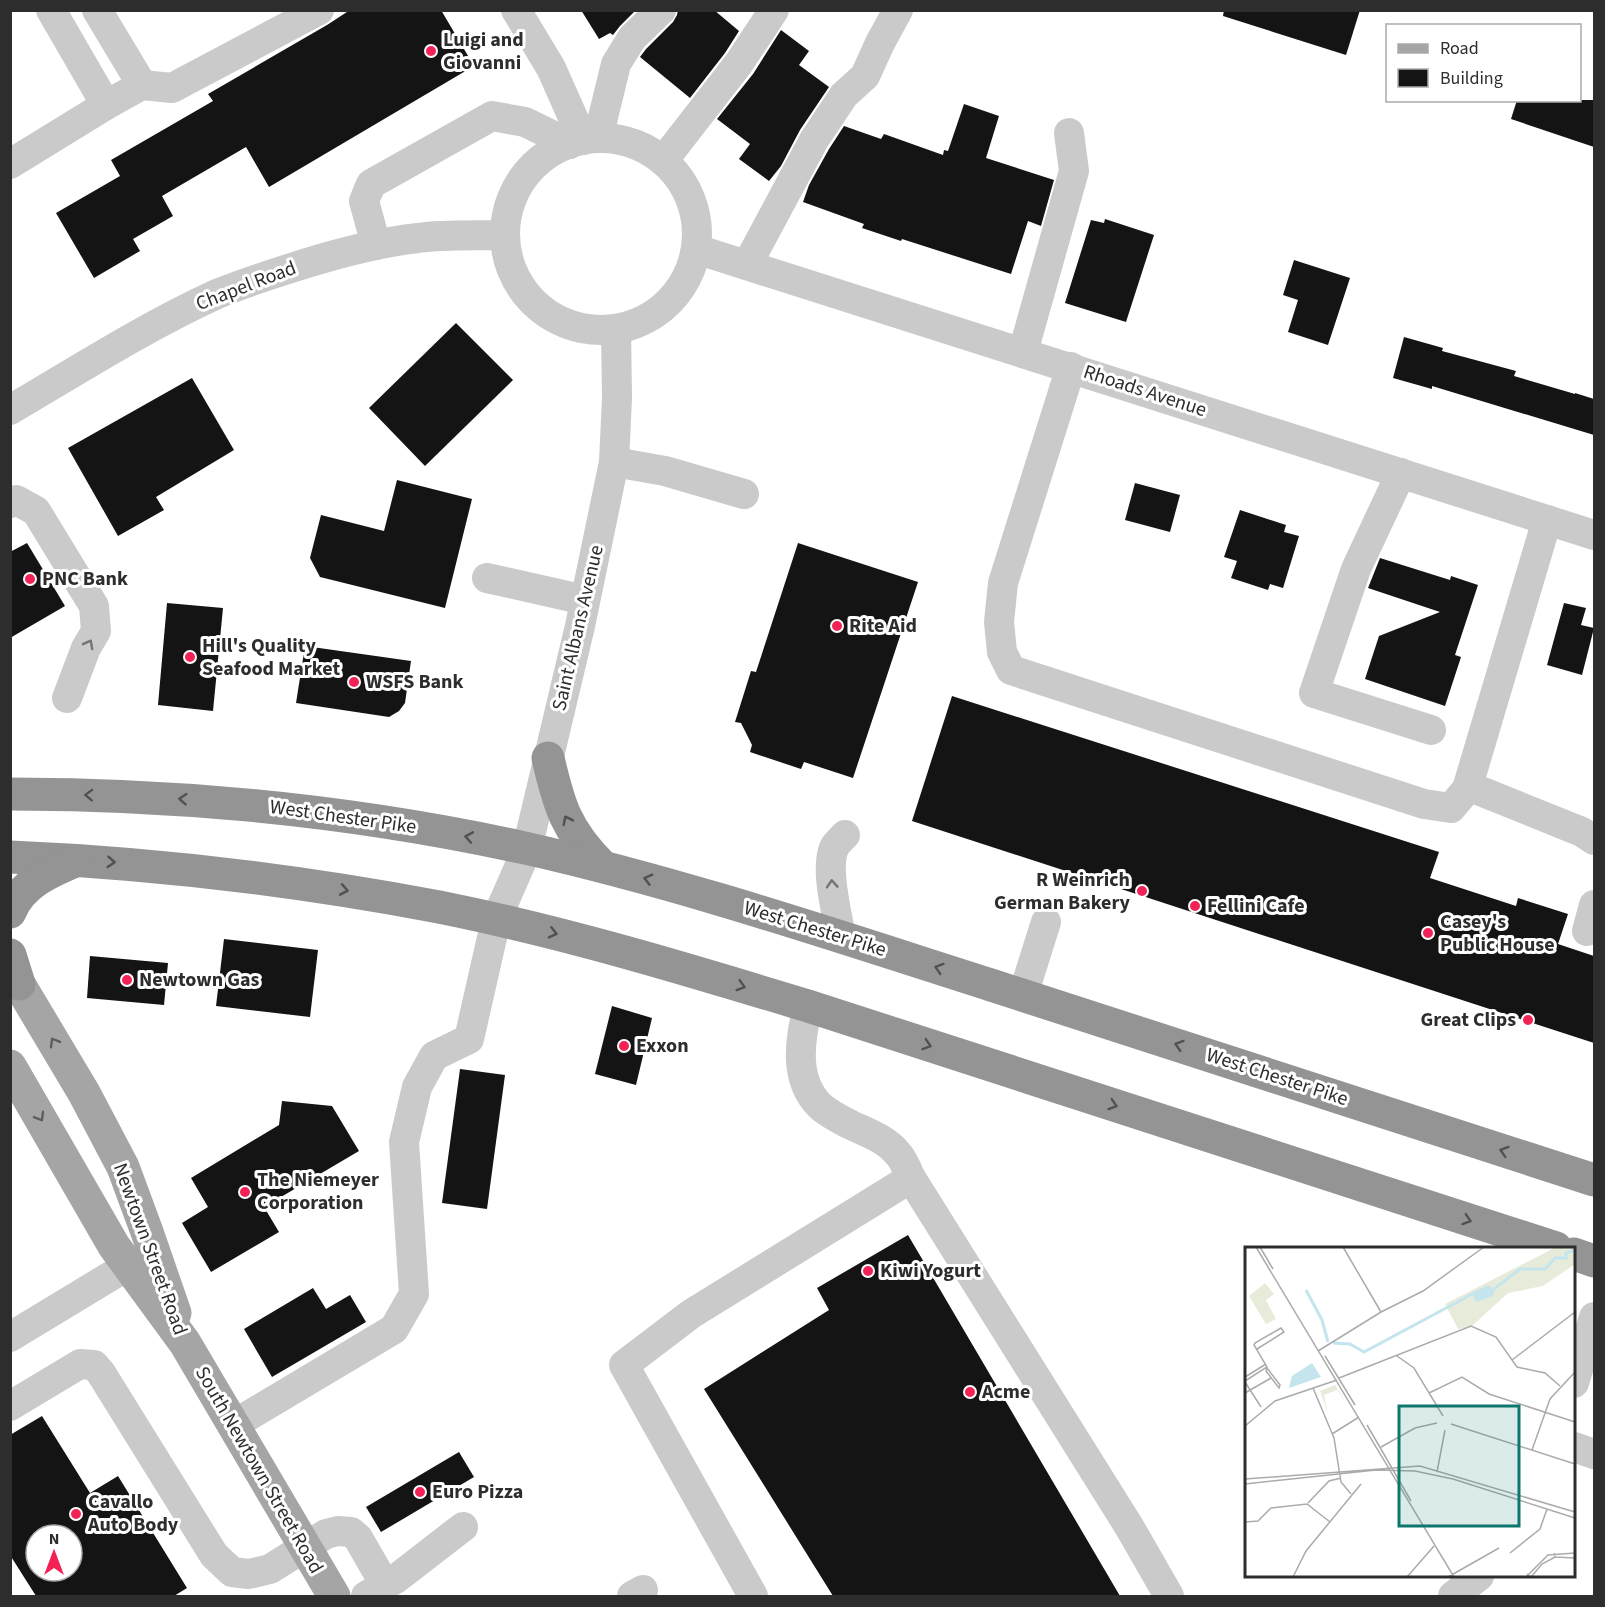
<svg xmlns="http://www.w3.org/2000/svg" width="1605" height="1607" font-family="'Source Sans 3',sans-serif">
	<rect width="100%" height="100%" fill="#fff"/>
	<g fill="#141414" fill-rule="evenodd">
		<polygon points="350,10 441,10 474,66 269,187 246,147 162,196 173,216 133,239 140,251 94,278 56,213 120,176 111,160 213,101 208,94 327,25"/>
		<polygon points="581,10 636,10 620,26 613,35 610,33 599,39"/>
		<polygon points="678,10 714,10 739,31 725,53 690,98 640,57 646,49 673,22 677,15"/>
		<polygon points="1224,10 1360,10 1346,55 1223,16"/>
		<polygon points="781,30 809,51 799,65 829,87 800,130 781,166 769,181 739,159 750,144 717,119 753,74"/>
		<polygon points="1517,100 1594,100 1594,147 1511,119"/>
		<polygon points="964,104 999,116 986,158 1054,180 1041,226 1028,221 1011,274 902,239 901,241 862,228 864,224 803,202 809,185 829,149 844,126 881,139 884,134 943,155 944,150 948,151"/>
		<polygon points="1105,219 1154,235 1126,322 1065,303 1091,220 1104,223"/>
		<polygon points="1294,260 1350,278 1328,345 1288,332 1298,300 1283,295"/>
		<polygon points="456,323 513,380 425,466 369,408"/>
		<polygon points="1404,337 1443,348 1442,351 1516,371 1514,376 1575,394 1575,393 1594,399 1594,435 1432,386 1432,389 1393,378"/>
		<polygon points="192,378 234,450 156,497 164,510 118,536 68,448"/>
		<polygon points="397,480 472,499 445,608 320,577 310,558 321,515 384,531"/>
		<polygon points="1135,483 1180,495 1170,532 1125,520"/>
		<polygon points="1240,510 1286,525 1284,532 1299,536 1283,588 1270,584 1268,590 1231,578 1237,561 1224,557"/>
		<polygon points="27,543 65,606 10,638 10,552"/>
		<polygon points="798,543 918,582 853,778 804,762 801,769 750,752 752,745 741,723 735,722 751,671 756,672"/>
		<polygon points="1380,558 1450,580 1451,576 1478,585 1455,655 1461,657 1445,706 1365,679 1379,636 1440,612 1368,588"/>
		<polygon points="167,603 223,608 213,711 158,705"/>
		<polygon points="1564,603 1586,608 1581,625 1594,628 1582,675 1547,665"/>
		<polygon points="305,646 411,661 405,703 399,711 389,717 296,703"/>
		<polygon points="952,696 1439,852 1430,878 1516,906 1518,898 1568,914 1558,944 1594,956 1594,1043 912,821"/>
		<polygon points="224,939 318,950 310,1017 216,1006"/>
		<polygon points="90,956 168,963 164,1005 87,998"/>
		<polygon points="612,1006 652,1018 636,1085 595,1074"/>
		<polygon points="460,1069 505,1075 487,1209 442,1203"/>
		<polygon points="282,1101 332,1106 359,1151 264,1207 279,1232 211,1272 182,1223 208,1207 191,1178 279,1125"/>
		<polygon points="908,1235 1120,1596 833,1596 704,1389 829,1310 817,1288"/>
		<polygon points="313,1288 326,1309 350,1295 366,1322 272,1377 244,1329"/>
		<path d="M 42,1416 L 90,1493 L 118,1476 L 187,1588 L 174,1596 L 36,1596 L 10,1555 L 10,1435 ZM 36,1535 L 72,1535 L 72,1571 L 36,1571 Z"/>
		<polygon points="459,1452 474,1477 381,1532 366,1507"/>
	</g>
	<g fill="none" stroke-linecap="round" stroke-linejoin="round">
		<g stroke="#cacaca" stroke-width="30">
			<polyline points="51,10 106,105"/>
			<polyline points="516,10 551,68 583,140"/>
			<polyline points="142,85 172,88 319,10"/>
			<polyline points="598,138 616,64 632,38 661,10"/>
			<circle cx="601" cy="234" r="96"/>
			<polyline points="663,161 739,63 774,10"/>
			<polyline points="10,164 106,105 142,85 97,10"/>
			<polyline points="376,245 364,201 371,184 492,116 525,122 570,144"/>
			<polyline points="696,249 1594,535"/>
			<polyline points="747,265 814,140 844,95 865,76 880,43 898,10"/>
			<polyline points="1023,352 1074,171 1069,133"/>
			<polyline points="1071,367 1003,583 999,622 1002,652 1011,670 1424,804 1451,808 1467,789 1547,520"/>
			<path d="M 10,410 C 78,370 145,327 217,294 C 239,285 263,277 285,270 C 328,256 373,243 418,238 C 446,234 476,236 504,235"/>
			<polyline points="614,462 665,471 744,494"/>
			<polyline points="1401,473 1356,569 1314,693 1431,730"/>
			<polyline points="10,503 16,500 36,511 94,606 96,631 86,648 67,698"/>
			<polyline points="487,578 585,600"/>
			<polyline points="1468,786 1582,832 1594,840"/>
			<polyline points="1587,931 1594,905"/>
			<path d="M 841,936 C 837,914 824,866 835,846 C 838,842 842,838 845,835"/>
			<polyline points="1023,995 1046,922"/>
			<path d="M 808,1006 C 800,1039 793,1079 820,1106 C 829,1114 841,1120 851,1125 C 868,1133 886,1139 898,1154 C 904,1160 907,1170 911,1178 L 1130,1528 L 1169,1596"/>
			<polyline points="10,1337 129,1265"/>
			<polyline points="1574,1383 1594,1317"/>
			<polyline points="10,1406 80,1364 94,1365 101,1373 214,1555 232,1572 249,1574 270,1569 326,1534 338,1531 351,1532 358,1538 385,1585"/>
			<polyline points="233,1425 394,1329 414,1294 404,1142 417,1087 434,1056 469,1039 496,920 527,849 580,626 614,462 617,398 616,329"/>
			<polyline points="1574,1447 1594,1454"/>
			<polyline points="366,1596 397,1578 463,1527"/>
			<polyline points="632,1596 643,1590"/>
			<polyline points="753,1596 624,1365 691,1314 911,1178"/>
			<polyline points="1453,1596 1479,1576"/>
		</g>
		<g stroke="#a5a5a5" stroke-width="33">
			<polyline points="10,969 84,1093 123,1167 147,1232 175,1313"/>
			<polyline points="10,1066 114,1246 185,1343 334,1596"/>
		</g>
		<g stroke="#949494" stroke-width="33">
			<path d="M 548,758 C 559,806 566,830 602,866"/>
			<path d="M 10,794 C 184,794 356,811 525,848 C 684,884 837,936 991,985 C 1193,1049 1394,1114 1594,1180"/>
			<path d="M 10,857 C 155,863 297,880 439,907 C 564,932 686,969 808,1006 L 1556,1248"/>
			<path d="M 10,912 C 21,884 49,872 75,861"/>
			<polyline points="10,955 19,984"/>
			<polyline points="1574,1254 1594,1261"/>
		</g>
	</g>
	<defs><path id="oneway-chevron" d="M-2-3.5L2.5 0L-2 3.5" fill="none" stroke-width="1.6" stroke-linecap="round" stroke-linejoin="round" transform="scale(1.5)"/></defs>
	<g stroke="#747474">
		<use href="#oneway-chevron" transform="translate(89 644) rotate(-62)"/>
		<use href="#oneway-chevron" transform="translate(832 884) rotate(-94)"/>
	</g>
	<g stroke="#515151">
		<use href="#oneway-chevron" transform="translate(89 795) rotate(-178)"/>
		<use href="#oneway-chevron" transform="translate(183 799) rotate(-176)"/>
		<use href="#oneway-chevron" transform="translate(567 820) rotate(-116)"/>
		<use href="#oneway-chevron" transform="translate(469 837) rotate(-170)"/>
		<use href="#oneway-chevron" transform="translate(111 862) rotate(4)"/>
		<use href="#oneway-chevron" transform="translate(648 879) rotate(-165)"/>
		<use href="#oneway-chevron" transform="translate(344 890) rotate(10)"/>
		<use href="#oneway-chevron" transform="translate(553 933) rotate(14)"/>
		<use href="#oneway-chevron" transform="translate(939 968) rotate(-162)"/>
		<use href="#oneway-chevron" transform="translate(741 986) rotate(17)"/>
		<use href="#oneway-chevron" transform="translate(927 1045) rotate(18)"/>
		<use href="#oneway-chevron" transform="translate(1179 1045) rotate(-162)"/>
		<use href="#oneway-chevron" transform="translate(1113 1105) rotate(18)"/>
		<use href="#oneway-chevron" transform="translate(1504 1151) rotate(-162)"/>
		<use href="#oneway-chevron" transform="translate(1467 1220) rotate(18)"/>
	</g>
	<g stroke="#5d5d5d">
		<use href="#oneway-chevron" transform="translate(54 1042) rotate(-120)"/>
		<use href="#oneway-chevron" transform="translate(40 1117) rotate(60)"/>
	</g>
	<g fill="#f22257" stroke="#fff" stroke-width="2">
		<circle cx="431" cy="51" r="6"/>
		<circle cx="30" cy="579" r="6"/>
		<circle cx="837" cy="626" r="6"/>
		<circle cx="190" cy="657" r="6"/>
		<circle cx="354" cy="682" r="6"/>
		<circle cx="1142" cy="891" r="6"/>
		<circle cx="1195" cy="906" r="6"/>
		<circle cx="1428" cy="933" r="6"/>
		<circle cx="127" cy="980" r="6"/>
		<circle cx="1528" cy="1020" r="6"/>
		<circle cx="624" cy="1046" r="6"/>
		<circle cx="245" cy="1192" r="6"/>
		<circle cx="868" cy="1271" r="6"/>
		<circle cx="970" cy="1392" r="6"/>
		<circle cx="420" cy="1492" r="6"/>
		<circle cx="76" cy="1514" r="6"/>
	</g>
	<g text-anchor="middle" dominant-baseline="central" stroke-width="6" stroke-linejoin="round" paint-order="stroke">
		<g font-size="20" font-weight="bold" fill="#2d2d2d" stroke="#fff" text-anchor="start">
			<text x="443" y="40">Luigi and<tspan x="443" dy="23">Giovanni</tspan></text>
			<text x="42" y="579">PNC Bank</text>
			<text x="849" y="626">Rite Aid</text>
			<text x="202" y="646">Hill's Quality<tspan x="202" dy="23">Seafood Market</tspan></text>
			<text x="366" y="682">WSFS Bank</text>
			<text x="1130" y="880" text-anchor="end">R Weinrich<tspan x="1130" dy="23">German Bakery</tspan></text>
			<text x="1207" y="906">Fellini Cafe</text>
			<text x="1440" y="922">Casey's<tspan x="1440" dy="23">Public House</tspan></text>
			<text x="139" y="980">Newtown Gas</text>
			<text x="1516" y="1020" text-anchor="end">Great Clips</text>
			<text x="636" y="1046">Exxon</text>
			<text x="257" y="1180">The Niemeyer<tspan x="257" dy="23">Corporation</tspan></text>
			<text x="880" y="1271">Kiwi Yogurt</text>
			<text x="982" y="1392">Acme</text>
			<text x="432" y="1492">Euro Pizza</text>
			<text x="88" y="1502">Cavallo<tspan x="88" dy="23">Auto Body</tspan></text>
		</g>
		<g font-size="20" fill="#2d2d2d" stroke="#fff">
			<text transform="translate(246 286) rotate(-21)">Chapel Road</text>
			<text transform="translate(1145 391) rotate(18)">Rhoads Avenue</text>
			<text transform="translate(578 628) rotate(-77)">Saint Albans Avenue</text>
			<text transform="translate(343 817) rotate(8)">West Chester Pike</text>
			<text transform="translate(815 929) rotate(17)">West Chester Pike</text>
			<text transform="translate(1277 1077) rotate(18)">West Chester Pike</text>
			<text transform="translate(150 1249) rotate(70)">Newtown Street Road</text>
			<text transform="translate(259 1470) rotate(60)">South Newtown Street Road</text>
		</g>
	</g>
	<g transform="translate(1245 1247)">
		<rect width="330" height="330" fill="#fff"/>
		<path d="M 311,0 L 330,0 L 330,17 L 298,39 L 263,46 L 227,79 L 213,82 L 200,57 ZM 20,36 L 29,47 L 21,53 L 31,72 L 21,77 L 4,49 ZM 90,138 L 102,157 L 92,143 L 79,148 L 83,166 L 75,144 Z" fill="#e7ecda"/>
		<path d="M 243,38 L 250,43 L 248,49 L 231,55 L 227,46 ZM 67,116 L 76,130 L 44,141 L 47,129 Z" fill="#c4e5ee"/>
		<path fill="none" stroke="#c4e5ee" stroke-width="3" d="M 249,42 L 275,22 L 300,22 L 310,11 L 321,11 L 321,6 L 330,3M 61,43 L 77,73 L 83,95M 88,96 L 105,97 L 119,105 L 231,45"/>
		<path fill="none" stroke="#ababab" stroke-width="1.5" d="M 11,0 L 209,330M 15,0 L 28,22M 98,0 L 136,65M 73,104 L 136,65 L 178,44 L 239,0M 80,109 L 110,158M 152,109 L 169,121 L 198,169M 267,113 L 330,65M 22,121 L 35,138 L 34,141 L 21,124 ZM 0,130 L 21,117M 94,131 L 226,79 L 251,90 L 272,120 L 300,126 L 315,139M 0,134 L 22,120 L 9,98 L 10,96 L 36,81 L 39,85 L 12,102M 0,135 L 16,160M 68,141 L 89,191 L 96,235 L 106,247M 0,146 L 26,131M 184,146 L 217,130 L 244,147 L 330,175M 206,177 L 330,217M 122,178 L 166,254M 0,179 L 30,154 L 92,133M 87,187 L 114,170M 136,200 L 170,181 L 192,176M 287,203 L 305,152 L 330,125M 192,225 L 200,183M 0,232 L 175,219 L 330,265M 0,237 L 131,223 L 170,224 L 208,232 L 330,271M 63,256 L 84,234 L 96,231M 0,275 L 13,274 L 26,261 L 62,257 L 85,275M 265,306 L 295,282 L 302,262M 310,310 L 330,311M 282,327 L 286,330 L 297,317 L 310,310 L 309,306M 48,330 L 61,304 L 116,237M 162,330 L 189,299M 203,330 L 254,301M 281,330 L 303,308 L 330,306"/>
		<path fill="#0f766e" fill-opacity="0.15" stroke="#0f766e" stroke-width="3" d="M 154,159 L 274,159 L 274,279 L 154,279 Z"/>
		<rect width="330" height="330" fill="none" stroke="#2d2d2d" stroke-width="3"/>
	</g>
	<rect width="1605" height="1607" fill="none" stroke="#2d2d2d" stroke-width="24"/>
	<rect x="1386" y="24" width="195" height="78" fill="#ffffff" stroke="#ababab" stroke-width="1.5"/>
	<rect x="1398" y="44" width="30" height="9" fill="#a5a5a5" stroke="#ababab" stroke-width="1.5"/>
	<text x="1440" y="54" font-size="18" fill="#2d2d2d">Road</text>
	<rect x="1398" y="69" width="30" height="18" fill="#141414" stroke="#ababab" stroke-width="1.5"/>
	<text x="1440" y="84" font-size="18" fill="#2d2d2d">Building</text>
	<g transform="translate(54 1553)"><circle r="28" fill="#ffffff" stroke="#ababab" stroke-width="1.5"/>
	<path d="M0-4.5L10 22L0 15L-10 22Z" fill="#f22257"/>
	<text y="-9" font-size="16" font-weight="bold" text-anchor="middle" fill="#2d2d2d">N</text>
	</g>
</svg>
